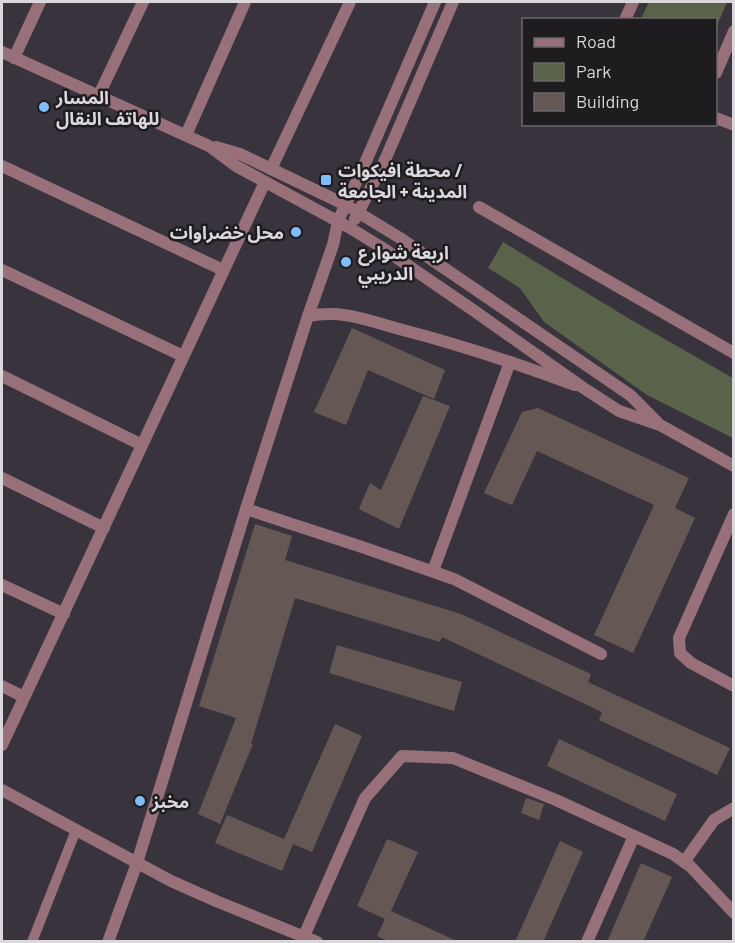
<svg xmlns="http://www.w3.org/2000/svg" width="735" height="943" font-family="Barlow,'Noto Sans Arabic',sans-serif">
	<rect width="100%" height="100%" fill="#39333d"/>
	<g fill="#59634a">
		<polygon points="649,2 727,2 716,28 716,20 641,19"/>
		<polygon points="503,242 628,318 733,378 733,438 647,395 544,322 520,288 488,268"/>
	</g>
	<g fill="#655854">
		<polygon points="352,328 445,370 434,399 368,370 346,425 314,412"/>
		<polygon points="423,396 450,406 399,529 359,509 370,483 381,490"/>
		<polygon points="538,408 689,478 675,508 695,518 633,653 594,635 654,505 537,451 512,505 484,493 522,412"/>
		<polygon points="255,524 292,536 285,560 461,614 591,674 588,682 730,748 717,775 599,720 602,712 442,637 440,642 295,598 251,744 253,744 220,824 198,814 236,718 199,706"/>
		<polygon points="337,645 462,682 454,711 329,673"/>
		<polygon points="335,724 362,736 312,852 293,844 282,871 215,843 227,815 284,839"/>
		<polygon points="559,739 677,794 665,821 547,766"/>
		<polygon points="526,798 544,804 539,820 521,813"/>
		<polygon points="387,839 418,852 391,911 459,942 390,942 377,936 385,919 357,906"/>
		<polygon points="560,841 583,852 543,942 515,942"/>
		<polygon points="641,863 672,877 643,942 607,942"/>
	</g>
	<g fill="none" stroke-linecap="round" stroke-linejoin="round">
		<polyline stroke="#987079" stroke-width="10" points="32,942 76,830"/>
		<g stroke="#987079" stroke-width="12">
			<polyline points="625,20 633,2"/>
			<polyline points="14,58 40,2"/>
			<polyline points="716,73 734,31"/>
			<polyline points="98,97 143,2"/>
			<polyline points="716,118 734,125"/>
			<polyline points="186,135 245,2"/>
			<polyline points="2,166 223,270"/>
			<polyline points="271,169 350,2"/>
			<polyline points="479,207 734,353"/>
			<polyline points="2,270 183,356"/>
			<path d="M 308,316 C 343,309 369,321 403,330 C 461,345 518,364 575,385"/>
			<polyline points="2,376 142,445"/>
			<polyline points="2,478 104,528"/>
			<polyline points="246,509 362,547 454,579 601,654"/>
			<polyline points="734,514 679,638 680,653 691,663 734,686"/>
			<polyline points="433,571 510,362"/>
			<polyline points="2,585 64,614"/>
			<polyline points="2,686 24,697"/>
			<polyline points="2,745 265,182"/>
			<polyline points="2,790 171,881 216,901 317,942"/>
			<polyline points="684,862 714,820 734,808"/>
			<polyline points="304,936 365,798 402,756 453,758 556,800 673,854 690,866 734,913"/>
			<polyline points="108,942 137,863 246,509 308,316 333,245 338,221"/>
			<polyline points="587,942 634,836"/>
		</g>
		<g stroke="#987079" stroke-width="12">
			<polyline points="2,52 209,146 236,166 350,228 381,247 473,310 582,387 619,411 660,425 734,466"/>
			<polyline points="216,147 240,154 346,205 400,238 630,395 657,422"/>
			<polyline points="355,219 385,160 453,2"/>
			<polyline points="338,221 366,161 435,2"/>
		</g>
	</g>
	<g fill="#80bdfa" stroke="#1f1c20" stroke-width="2">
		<circle cx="44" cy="107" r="6"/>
		<rect x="320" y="174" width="12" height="12" rx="3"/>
		<circle cx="296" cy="232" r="6"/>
		<circle cx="346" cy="262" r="6"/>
		<circle cx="140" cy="801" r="6"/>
	</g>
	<g text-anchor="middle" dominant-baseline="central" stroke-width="5" stroke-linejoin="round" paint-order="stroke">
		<g font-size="18" font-weight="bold" fill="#dad7dd" stroke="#1f1c20" text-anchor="start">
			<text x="56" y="97">المسار<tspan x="56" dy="21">للهاتف النقال</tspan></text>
			<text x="338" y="170">محطة افيكوات /<tspan x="338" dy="21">المدينة + الجامعة</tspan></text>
			<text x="284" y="232" text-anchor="end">محل خضراوات</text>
			<text x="358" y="252">اربعة شوارع<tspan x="358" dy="21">الدريبي</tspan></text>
			<text x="152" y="801">مخبز</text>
		</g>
	</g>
	<rect width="735" height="943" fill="none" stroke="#dad7dd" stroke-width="6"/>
	<rect x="522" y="18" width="195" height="108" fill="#1f1c20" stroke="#6a676c" stroke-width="1.5"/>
	<rect x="534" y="38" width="30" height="9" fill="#987079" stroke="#6a676c" stroke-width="1.5"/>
	<text x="576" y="48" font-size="18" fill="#dad7dd">Road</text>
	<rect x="534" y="63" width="30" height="18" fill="#59634a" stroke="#6a676c" stroke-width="1.5"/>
	<text x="576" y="78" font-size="18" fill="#dad7dd">Park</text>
	<rect x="534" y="93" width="30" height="18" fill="#655854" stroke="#6a676c" stroke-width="1.5"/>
	<text x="576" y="108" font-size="18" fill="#dad7dd">Building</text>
</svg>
